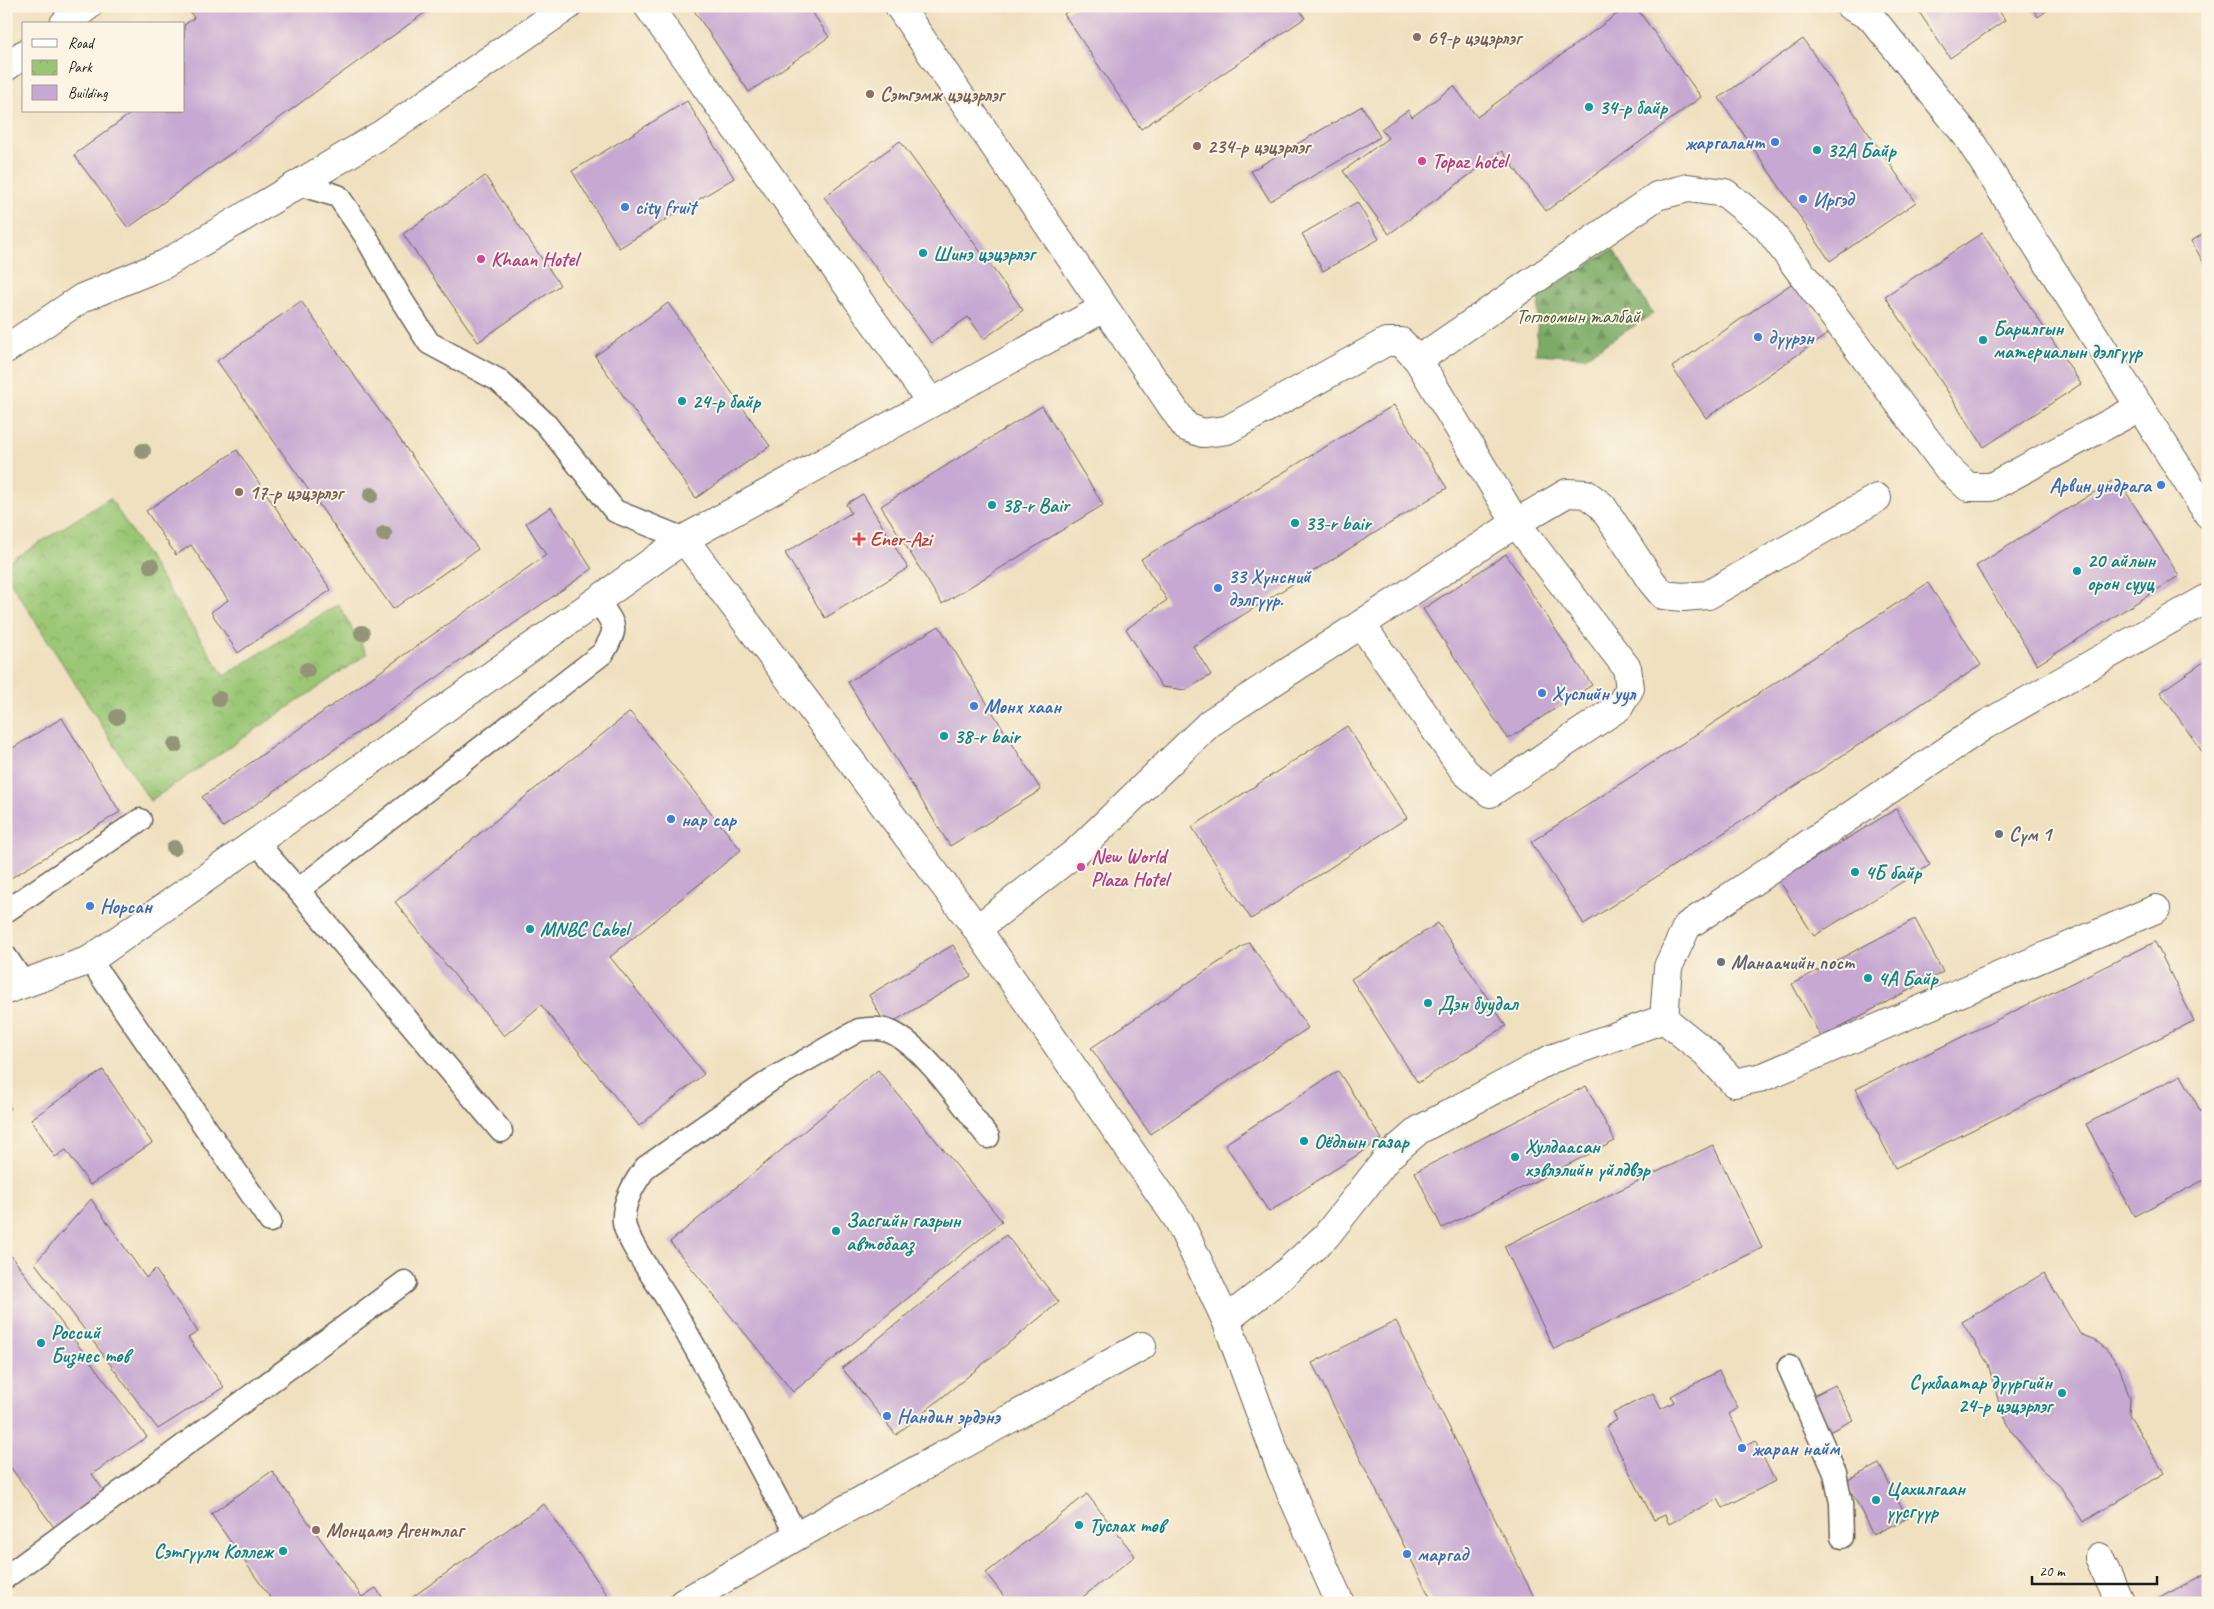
<svg xmlns="http://www.w3.org/2000/svg" width="2214" height="1609" font-family="Caveat,sans-serif">
	<defs>
		<pattern id="forest-firs" width="22" height="20" patternUnits="userSpaceOnUse" patternTransform="scale(1.25)"><rect width="22" height="20" fill="#7bab66"/><path d="M5 1l3.5 6h-7zM16 11l3.5 6h-7z" fill="#648a53"/></pattern>
		<pattern id="park-crowns" width="20" height="18" patternUnits="userSpaceOnUse" patternTransform="scale(1.25)"><rect width="20" height="18" fill="#9ac674"/><path d="M2 6a3 3 0 1 1 6 0M12 15a3 3 0 1 1 6 0" fill="none" stroke="#84aa64"/></pattern>
	</defs>
	<rect width="100%" height="100%" fill="#fcf5e5"/>
	<filter id="ink" filterUnits="userSpaceOnUse"><feTurbulence type="fractalNoise" baseFrequency=".02" numOctaves="2"/><feDisplacementMap in="SourceGraphic" scale="10" xChannelSelector="R" yChannelSelector="G"/><feConvolveMatrix kernelMatrix="1 2 1 2 8 2 1 2 1" color-interpolation-filters="sRGB"/></filter>
	<filter id="wash" filterUnits="userSpaceOnUse"><feTurbulence type="fractalNoise" baseFrequency=".0096" numOctaves="4" result="noise"/><feDisplacementMap in="SourceGraphic" scale="20" xChannelSelector="R" yChannelSelector="G"/><feGaussianBlur stdDeviation="1.12" result="paint"/><feColorMatrix in="noise" values="0 0 0 0 0 0 0 0 0 0 0 0 0 0 0 0 0 1.4 0 .05"/><feComposite in="paint" operator="in"/></filter>
	<g filter="url(#wash)">
		<rect width="100%" height="100%" fill="#efe0bf"/>
		<polygon fill="url(#forest-firs)" stroke="#4c6441" points="1613,249 1653,314 1585,357 1536,354 1539,295"/>
		<polygon fill="url(#park-crowns)" stroke="#5b7148" points="110,498 224,676 338,604 367,654 150,801 6,575 6,564"/>
		<g id="blocks">
			<g fill="#c6a8d2">
				<polygon points="186,6 434,6 128,228 74,155 134,111 184,111 184,25 194,18"/>
				<polygon points="691,6 808,6 829,37 749,92"/>
				<polygon points="1075,6 1297,6 1305,18 1141,129 1064,14"/>
				<polygon points="1628,6 1635,6 1701,97 1546,211 1502,151 1389,234 1343,171 1388,138 1381,129 1408,110 1412,117 1454,86 1477,117"/>
				<polygon points="1915,6 1996,6 2005,20 1950,58"/>
				<polygon points="2031,6 2053,6 2038,17"/>
				<polygon points="1803,39 1916,202 1830,261 1719,98"/>
				<polygon points="687,101 734,178 619,248 572,171"/>
				<polygon points="1362,106 1380,137 1270,201 1251,171"/>
				<polygon points="900,141 1023,310 984,339 968,317 931,343 824,197"/>
				<polygon points="485,176 560,285 478,342 403,234"/>
				<polygon points="1357,202 1379,239 1323,271 1302,234"/>
				<polygon points="2208,231 2208,270 2191,241"/>
				<polygon points="1982,233 2081,384 1984,447 1885,296"/>
				<polygon points="1794,282 1829,333 1706,418 1672,367"/>
				<polygon points="301,301 478,549 393,609 217,361"/>
				<polygon points="668,303 770,446 696,498 595,356"/>
				<polygon points="1394,405 1447,488 1193,646 1211,675 1186,690 1162,687 1126,629 1167,600 1141,559"/>
				<polygon points="1042,406 1103,505 942,604 881,506"/>
				<polygon points="237,450 331,590 238,653 211,612 228,600 191,545 176,555 146,511"/>
				<polygon points="2117,478 2179,576 2037,665 1976,566"/>
				<polygon points="863,494 908,568 825,618 785,553 851,513 846,504"/>
				<polygon points="551,507 592,569 223,827 202,797 546,555 526,523"/>
				<polygon points="1506,554 1592,685 1508,739 1423,609"/>
				<polygon points="1928,583 1981,665 1584,924 1531,842"/>
				<polygon points="939,626 1041,790 950,846 848,682"/>
				<polygon points="2208,659 2208,760 2160,692"/>
				<polygon points="630,712 741,850 610,957 704,1074 639,1126 541,1005 504,1036 395,902"/>
				<polygon points="62,718 120,812 6,881 6,752"/>
				<polygon points="1347,726 1407,818 1251,919 1192,827"/>
				<polygon points="1896,809 1930,865 1814,936 1779,880"/>
				<polygon points="1915,919 1943,972 1821,1037 1792,984"/>
				<polygon points="1438,923 1506,1026 1418,1083 1351,979"/>
				<polygon points="1249,942 1308,1028 1150,1134 1091,1048"/>
				<polygon points="2155,942 2194,1021 1895,1168 1856,1089"/>
				<polygon points="953,945 971,976 886,1026 869,995"/>
				<polygon points="103,1070 152,1143 90,1185 66,1150 55,1157 31,1119"/>
				<polygon points="878,1070 1002,1221 793,1392 670,1242"/>
				<polygon points="1338,1071 1382,1139 1269,1212 1225,1144"/>
				<polygon points="2181,1075 2208,1125 2208,1178 2134,1216 2086,1124"/>
				<polygon points="1586,1086 1615,1141 1442,1228 1415,1172"/>
				<polygon points="6,1101 11,1108 6,1112"/>
				<polygon points="1713,1145 1762,1248 1554,1349 1504,1246"/>
				<polygon points="91,1199 146,1278 155,1269 198,1332 188,1338 224,1387 158,1429 35,1263"/>
				<polygon points="1006,1235 1059,1302 896,1435 842,1368"/>
				<polygon points="6,1249 147,1437 92,1474 106,1494 56,1530 6,1461"/>
				<polygon points="2044,1273 2080,1334 2095,1340 2107,1350 2119,1366 2130,1399 2129,1415 2164,1473 2083,1522 2058,1483 2042,1470 2012,1432 2001,1410 1988,1364 1962,1322"/>
				<polygon points="1396,1321 1537,1603 1433,1603 1312,1363"/>
				<polygon points="1719,1371 1738,1408 1729,1414 1745,1446 1755,1441 1775,1481 1723,1508 1718,1499 1669,1524 1665,1515 1654,1520 1606,1426 1617,1420 1613,1413 1653,1393 1661,1409 1674,1402 1671,1396"/>
				<polygon points="1835,1385 1853,1420 1829,1432 1811,1397"/>
				<polygon points="1879,1464 1907,1518 1873,1535 1846,1481"/>
				<polygon points="272,1471 362,1597 376,1588 386,1603 274,1603 211,1514"/>
				<polygon points="1087,1494 1135,1556 1075,1603 1009,1603 986,1573"/>
				<polygon points="544,1504 613,1603 404,1603"/>
				<polygon points="2208,1572 2208,1603 2150,1603"/>
			</g>
		</g>
	</g>
	<g filter="url(#ink)">
		<use href="#blocks" fill-opacity="0" stroke="#666155" stroke-width="1"/>
		<g fill="none" stroke-linecap="round" stroke-linejoin="round">
			<defs>
				<g id="service">
					<polyline points="298,184 338,196 365,235 401,299 429,343 498,380 545,423 615,511 684,539"/>
					<path d="M 256,842 L 298,890 L 603,653 C 620,624 614,627 598,600"/>
					<polyline points="298,890 501,1131"/>
					<polyline points="6,911 140,820"/>
					<polyline points="6,957 24,984"/>
					<polyline points="90,960 270,1221"/>
					<polyline points="1789,1367 1835,1473 1841,1503 1842,1537"/>
					<path d="M 797,1536 C 755,1458 714,1379 669,1302 C 659,1285 626,1240 624,1223 C 622,1202 635,1182 646,1167 L 771,1080 L 859,1030 C 870,1028 883,1028 893,1033 C 928,1051 963,1106 988,1137"/>
					<polyline points="6,1577 405,1282"/>
				</g>
				<g id="minor">
					<polyline points="648,6 931,402"/>
					<polyline points="899,6 1186,427 1203,433 1227,430 1386,342 1401,342 1418,360 1516,523 1567,493 1586,494 1602,506 1652,582 1663,595 1683,597 1708,595 1877,498"/>
					<polyline points="1850,6 1870,16 1967,136 2208,514"/>
					<polyline points="6,349 82,298 165,264 382,134 568,6"/>
					<polyline points="1418,360 1657,196 1688,188 1725,193 1766,226 1947,467 1968,487 1991,487 2140,407"/>
					<polyline points="684,539 977,929 1179,1221 1226,1320 1282,1472 1340,1603"/>
					<polyline points="977,929 1076,852 1210,723 1516,523 1627,668 1630,688 1619,707 1490,793 1465,772 1361,624"/>
					<polyline points="6,990 90,960 684,539 1104,308"/>
					<polyline points="1664,1019 1705,1052 1734,1083 1763,1077 2156,909"/>
					<polyline points="1226,1320 1281,1277 1326,1236 1389,1156 1419,1130 1551,1059 1664,1019 1668,967 1687,926 1985,725 2208,598"/>
					<polyline points="2099,1557 2120,1603"/>
					<polyline points="683,1603 797,1536 1142,1346"/>
				</g>
				<g id="tertiary">
					<polyline points="64,24 88,6"/>
					<polyline points="6,67 24,54"/>
				</g>
			</defs>
			<use href="#service" stroke="#666155" stroke-width="25"/>
			<use href="#minor" stroke="#666155" stroke-width="30"/>
			<use href="#tertiary" stroke="#666155" stroke-width="30"/>
			<use href="#service" stroke="#fff" stroke-width="22"/>
			<use href="#minor" stroke="#fff" stroke-width="28"/>
			<use href="#tertiary" stroke="#fff" stroke-width="28"/>
		</g>
		<g fill="#939576">
			<circle cx="143" cy="451" r="8"/>
			<circle cx="371" cy="495" r="8"/>
			<circle cx="384" cy="534" r="8"/>
			<circle cx="151" cy="566" r="8"/>
			<circle cx="362" cy="633" r="8"/>
			<circle cx="307" cy="670" r="8"/>
			<circle cx="219" cy="699" r="8"/>
			<circle cx="117" cy="717" r="8"/>
			<circle cx="175" cy="745" r="8"/>
			<circle cx="174" cy="848" r="8"/>
		</g>
	</g>
	<g fill="#8d6e63" stroke="#fcf5e5" stroke-width="2">
		<circle cx="1417" cy="37" r="5"/>
		<circle cx="870" cy="94" r="5"/>
		<circle cx="1197" cy="146" r="5"/>
		<circle cx="239" cy="492" r="5"/>
		<circle cx="316" cy="1530" r="5"/>
	</g>
	<g fill="#0f9aa8" stroke="#fcf5e5" stroke-width="2">
		<circle cx="1589" cy="107" r="5"/>
		<circle cx="1817" cy="150" r="5"/>
		<circle cx="923" cy="253" r="5"/>
		<circle cx="1983" cy="340" r="5"/>
		<circle cx="682" cy="401" r="5"/>
		<circle cx="992" cy="505" r="5"/>
		<circle cx="1295" cy="523" r="5"/>
		<circle cx="2077" cy="571" r="5"/>
		<circle cx="944" cy="736" r="5"/>
		<circle cx="1855" cy="872" r="5"/>
		<circle cx="530" cy="929" r="5"/>
		<circle cx="1868" cy="978" r="5"/>
		<circle cx="1428" cy="1003" r="5"/>
		<circle cx="1304" cy="1141" r="5"/>
		<circle cx="1515" cy="1157" r="5"/>
		<circle cx="836" cy="1231" r="5"/>
		<circle cx="41" cy="1343" r="5"/>
		<circle cx="2062" cy="1393" r="5"/>
		<circle cx="1876" cy="1500" r="5"/>
		<circle cx="1079" cy="1525" r="5"/>
		<circle cx="283" cy="1551" r="5"/>
	</g>
	<g fill="#3f7fe0" stroke="#fcf5e5" stroke-width="2">
		<circle cx="1775" cy="142" r="5"/>
		<circle cx="1803" cy="199" r="5"/>
		<circle cx="625" cy="207" r="5"/>
		<circle cx="1758" cy="337" r="5"/>
		<circle cx="2161" cy="485" r="5"/>
		<circle cx="1218" cy="588" r="5"/>
		<circle cx="1542" cy="693" r="5"/>
		<circle cx="974" cy="706" r="5"/>
		<circle cx="671" cy="819" r="5"/>
		<circle cx="90" cy="906" r="5"/>
		<circle cx="887" cy="1416" r="5"/>
		<circle cx="1742" cy="1448" r="5"/>
		<circle cx="1407" cy="1554" r="5"/>
	</g>
	<g fill="#d1479c" stroke="#fcf5e5" stroke-width="2">
		<circle cx="1422" cy="161" r="5"/>
		<circle cx="481" cy="259" r="5"/>
		<circle cx="1081" cy="867" r="5"/>
	</g>
	<path fill="#e0444e" stroke="#fcf5e5" stroke-width="2" d="M856.5 531.5h5v5h5v5h-5v5h-5v-5h-5v-5h5z"/>
	<g fill="#6b7280" stroke="#fcf5e5" stroke-width="2">
		<circle cx="1999" cy="834" r="5"/>
		<circle cx="1721" cy="962" r="5"/>
	</g>
	<g text-anchor="middle" dominant-baseline="central" stroke-width="4" stroke-linejoin="round" paint-order="stroke">
		<g font-size="20" font-weight="bold" fill="#785e54" stroke="#fcf5e5" text-anchor="start">
			<text x="1427" y="37">69-р цэцэрлэг</text>
			<text x="880" y="94">Сэтгэмж цэцэрлэг</text>
			<text x="1207" y="146">234-р цэцэрлэг</text>
			<text x="249" y="492">17-р цэцэрлэг</text>
			<text x="326" y="1530">Монцамэ Агентлаг</text>
		</g>
		<g font-size="20" font-weight="bold" fill="#0d838f" stroke="#fcf5e5" text-anchor="start">
			<text x="1599" y="107">34-р байр</text>
			<text x="1827" y="150">32A Байр</text>
			<text x="933" y="253">Шинэ цэцэрлэг</text>
			<text x="1993" y="328">Барилгын<tspan x="1993" dy="23">материалын дэлгүүр</tspan></text>
			<text x="692" y="401">24-р байр</text>
			<text x="1002" y="505">38-r Bair</text>
			<text x="1305" y="523">33-r bair</text>
			<text x="2087" y="560">20 айлын<tspan x="2087" dy="23">орон сууц</tspan></text>
			<text x="954" y="736">38-r bair</text>
			<text x="1865" y="872">4Б байр</text>
			<text x="540" y="929">MNBC Cabel</text>
			<text x="1878" y="978">4А Байр</text>
			<text x="1438" y="1003">Дэн буудал</text>
			<text x="1314" y="1141">Оёдлын газар</text>
			<text x="1525" y="1146">Хулдаасан<tspan x="1525" dy="23">хэвлэлийн үйлдвэр</tspan></text>
			<text x="846" y="1220">Засгийн газрын<tspan x="846" dy="23">автобааз</tspan></text>
			<text x="51" y="1332">Россий<tspan x="51" dy="23">Бизнес төв</tspan></text>
			<text x="2052" y="1382" text-anchor="end">Сүхбаатар дүүргийн<tspan x="2052" dy="23">24-р цэцэрлэг</tspan></text>
			<text x="1886" y="1488">Цахилгаан<tspan x="1886" dy="23">үүсгүүр</tspan></text>
			<text x="1089" y="1525">Туслах төв</text>
			<text x="273" y="1551" text-anchor="end">Сэтгүүлч Коллеж</text>
		</g>
		<g font-size="20" font-weight="bold" fill="#366cbe" stroke="#fcf5e5" text-anchor="start">
			<text x="1765" y="142" text-anchor="end">жаргалант</text>
			<text x="1813" y="199">Иргэд</text>
			<text x="635" y="207">city fruit</text>
			<text x="1768" y="337">дүүрэн</text>
			<text x="2151" y="485" text-anchor="end">Арвин ундрага</text>
			<text x="1228" y="576">33 Хүнсний<tspan x="1228" dy="23">дэлгүүр.</tspan></text>
			<text x="1552" y="693">Хүслийн уул</text>
			<text x="984" y="706">Мөнх хаан</text>
			<text x="681" y="819">нар сар</text>
			<text x="100" y="906">Норсан</text>
			<text x="897" y="1416">Нандин эрдэнэ</text>
			<text x="1752" y="1448">жаран найм</text>
			<text x="1417" y="1554">маргад</text>
		</g>
		<g font-size="20" font-weight="bold" fill="#b23c85" stroke="#fcf5e5" text-anchor="start">
			<text x="1432" y="161">Topaz hotel</text>
			<text x="491" y="259">Khaan Hotel</text>
			<text x="1091" y="856">New World<tspan x="1091" dy="23">Plaza Hotel</tspan></text>
		</g>
		<g font-size="20" fill="#48583b" stroke="#fcf5e5">
			<text x="1578" y="316">Тоглоомын талбай</text>
		</g>
		<g font-size="20" font-weight="bold" fill="#be3a42" stroke="#fcf5e5" text-anchor="start">
			<text x="870" y="539">Ener-Azi</text>
		</g>
		<g font-size="20" font-weight="bold" fill="#5b616d" stroke="#fcf5e5" text-anchor="start">
			<text x="2009" y="834">Сүм 1</text>
			<text x="1731" y="962">Манаачийн пост</text>
		</g>
	</g>
	<rect width="2214" height="1609" fill="none" stroke="#fcf5e5" stroke-width="25"/>
	<rect x="22" y="22" width="162" height="90" fill="#fcf5e5" stroke="#a29e95"/>
	<rect x="32" y="39" width="25" height="8" fill="#ffffff" stroke="#a29e95"/>
	<text x="68" y="48" font-size="15" fill="#1c1c1c">Road</text>
	<rect x="32" y="60" width="25" height="15" fill="url(#park-crowns)" stroke="#a29e95"/>
	<text x="68" y="72" font-size="15" fill="#1c1c1c">Park</text>
	<rect x="32" y="85" width="25" height="15" fill="#c6a8d2" stroke="#a29e95"/>
	<text x="68" y="98" font-size="15" fill="#1c1c1c">Building</text>
	<path d="M2032 1576v8h125v-8" fill="none" stroke="#1c1c1c" stroke-width="2.5"/>
	<text x="2039" y="1576" font-size="15" fill="#1c1c1c" stroke="#fcf5e5" stroke-width="4" paint-order="stroke">20 m</text>
</svg>
